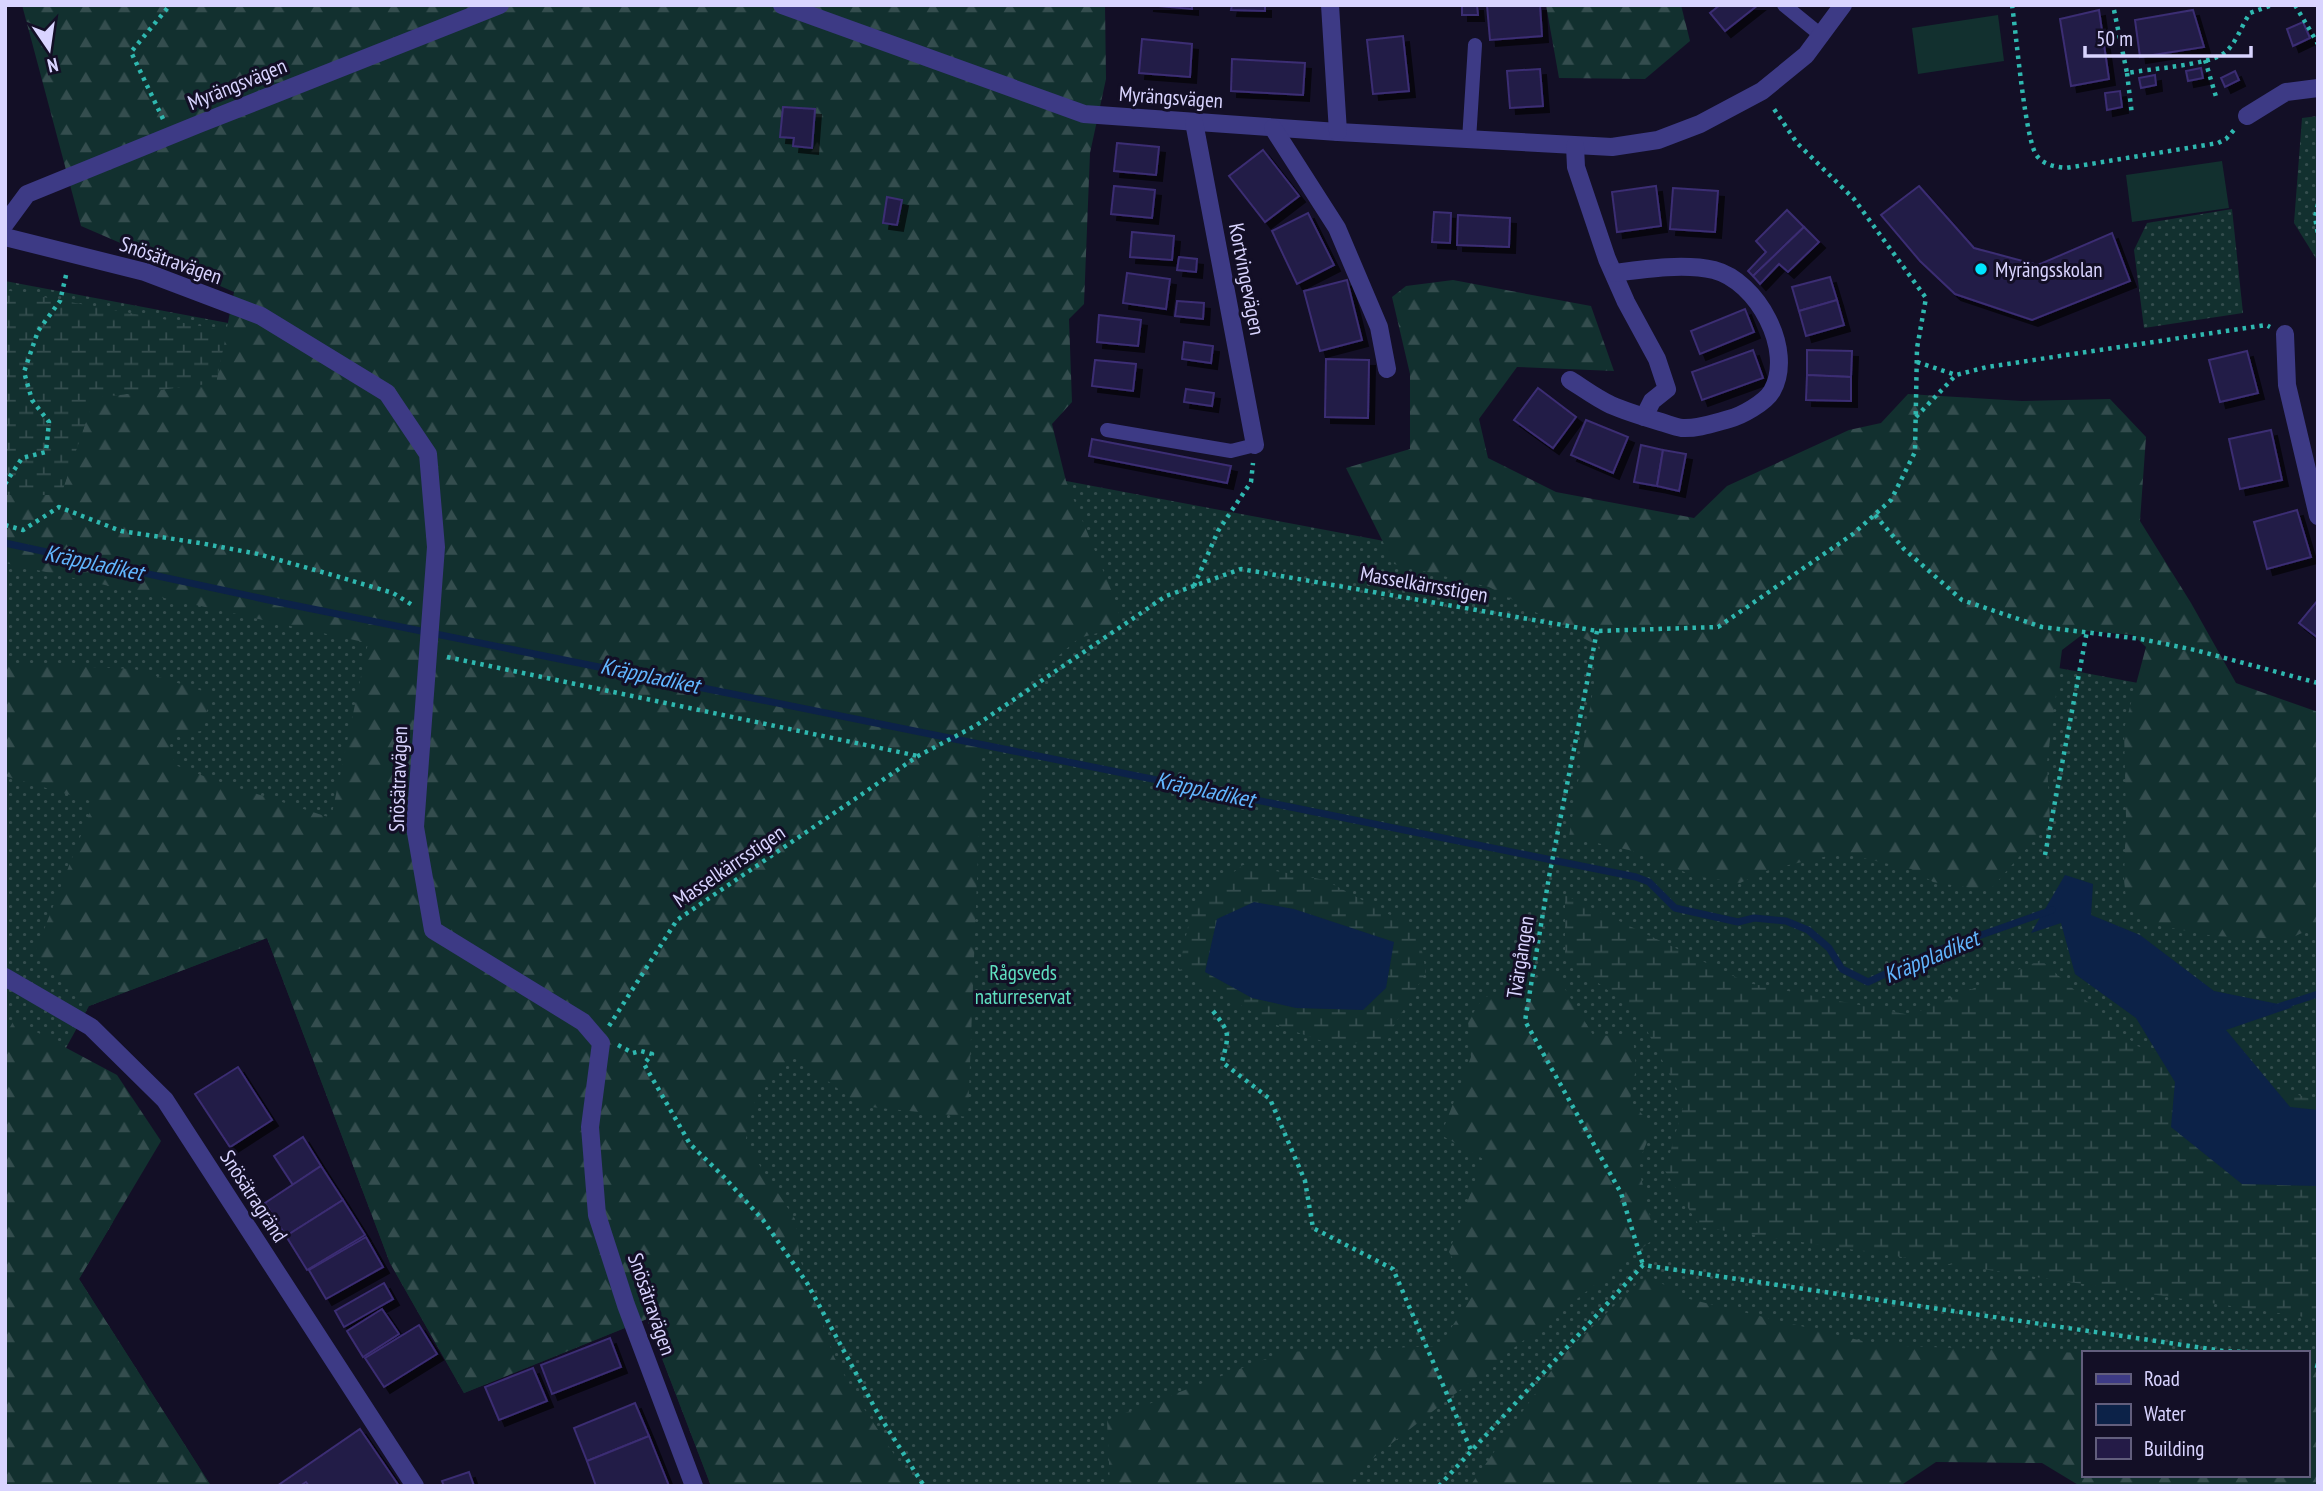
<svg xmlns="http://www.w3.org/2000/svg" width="2323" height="1491" font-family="'PT Sans Narrow',sans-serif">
	<defs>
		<pattern id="grass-dots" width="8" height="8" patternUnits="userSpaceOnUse" patternTransform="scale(1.75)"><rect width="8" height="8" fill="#12302f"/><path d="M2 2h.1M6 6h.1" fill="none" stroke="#344d4e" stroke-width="1.8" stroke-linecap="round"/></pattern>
		<pattern id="forest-firs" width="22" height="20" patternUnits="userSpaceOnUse" patternTransform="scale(1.75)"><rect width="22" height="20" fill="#12302f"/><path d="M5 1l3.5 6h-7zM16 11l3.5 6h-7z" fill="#344d4e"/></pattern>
		<pattern id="wetland-marsh" width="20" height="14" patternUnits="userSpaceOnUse" patternTransform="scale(1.75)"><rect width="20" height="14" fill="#12302f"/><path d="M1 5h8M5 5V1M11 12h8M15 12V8" fill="none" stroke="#344d4e"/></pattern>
		<filter id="shadow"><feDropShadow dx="6" dy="6" stdDeviation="0" flood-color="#0009"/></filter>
	</defs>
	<rect width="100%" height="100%" fill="#130f26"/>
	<g fill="url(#grass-dots)">
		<polygon points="2318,116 2318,260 2317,260 2294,223 2302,118"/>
		<polygon points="2232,209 2243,313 2144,328 2134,250 2147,223"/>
		<polygon points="5,281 2318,717 2318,1415 2307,1434 2307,1353 2083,1353 2083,1463 1897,1461 1849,1486 711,1486 647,1319 464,1393 390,1263 267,938 89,1006 6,1157 113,1222 79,1279 211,1486 5,1486"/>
	</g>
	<g fill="url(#forest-firs)">
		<polygon points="22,5 1105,5 1106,79 1090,153 1084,304 1069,319 1072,402 1052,424 1066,481 1117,604 1120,627 1079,638 983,721 968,1117 861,1106 793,1055 756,1095 745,1143 795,1219 800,1259 834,1357 859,1401 915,1486 711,1486 647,1319 464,1393 390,1263 267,938 89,1006 34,955 94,802 5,776 5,663 134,669 212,694 201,731 167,737 175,765 214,780 331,818 368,643 5,563 5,495 61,494 94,398 216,383 234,292 81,226"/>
		<polygon points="1546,5 1681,5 1690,41 1645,79 1559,78"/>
		<polygon points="1453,280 1591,306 1614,371 1517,367 1479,419 1488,458 1556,492 1694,518 1727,486 1849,430 1881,423 1908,394 2022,401 2110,399 2146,437 2140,521 2191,603 2236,683 2318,712 2318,935 2304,932 2289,939 2213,936 2151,924 2126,898 2124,880 2126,816 2124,729 2146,647 2133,635 2087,631 2062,650 2047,762 2050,822 1989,891 1933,882 1911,869 1841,853 1771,869 1740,883 1695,876 1629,850 1569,837 1600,647 1489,587 1394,564 1346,468 1410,449 1410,374 1392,297 1406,286"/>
		<polygon points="1554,971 1593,1035 1633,1037 1636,1068 1630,1100 1653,1127 1638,1164 1655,1238 1337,1486 1110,1486 1107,1420 1284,1352 1439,1346 1473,1295 1449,1252 1483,1159 1441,1135 1471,1057 1468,1021 1483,998"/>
		<polygon points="14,1020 117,1075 161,1141 79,1279 211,1486 5,1486 5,1036"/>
		<polygon points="1652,1277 1685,1298 1879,1345 2083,1353 2083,1475 2307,1475 2307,1357 2318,1359 2318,1486 2080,1486 2042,1463 1936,1462 1900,1486 1470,1486 1561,1357 1642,1279"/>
	</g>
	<g fill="url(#wetland-marsh)">
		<polygon points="5,290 227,331 216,383 94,398 61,495 5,495"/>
		<polygon points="1243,865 1325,880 1418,930 1426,972 1385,1041 1333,1045 1271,1023 1179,969 1193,903"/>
		<polygon points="1565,895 1748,983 1910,1015 2041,960 2137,1046 2318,1101 2318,1319 1700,1227 1665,1171 1684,1103 1638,1013 1565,958"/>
	</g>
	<g fill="#12302f">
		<polygon points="1998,15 2004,61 1918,74 1912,28"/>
		<polygon points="2222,161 2229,208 2132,222 2126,175"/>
	</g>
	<g fill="#0c2248">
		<polygon points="2065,875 2093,884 2091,915 2140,935 2214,991 2293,1007 2226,1030 2290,1107 2318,1110 2318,1186 2242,1184 2171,1127 2175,1082 2136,1018 2075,974 2061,923 2031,933"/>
		<polygon points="1254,902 1294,909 1394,942 1386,988 1363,1010 1296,1008 1252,998 1205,972 1217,919"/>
	</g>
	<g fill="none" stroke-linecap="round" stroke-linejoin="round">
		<g stroke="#0c2248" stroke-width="7">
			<polyline points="5,543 278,602 1636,877 1649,882 1675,908 1738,922 1754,918 1786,921 1808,930 1829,948 1842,969 1868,982 1933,952 2052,910"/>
			<polyline points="2275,1008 2318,994"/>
		</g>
	</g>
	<g fill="#241b47" stroke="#3b2d73" stroke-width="2" filter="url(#shadow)">
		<polygon points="1147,5 1192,5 1192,9"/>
		<polygon points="1232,5 1265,5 1265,11 1231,10"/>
		<polygon points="1462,5 1477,5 1478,15 1462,15"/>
		<polygon points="1487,5 1540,5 1542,36 1490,40"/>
		<polygon points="1720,5 1758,5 1725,31 1710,13"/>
		<polygon points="2099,10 2109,79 2071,86 2060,19"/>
		<polygon points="2193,10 2204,47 2140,57 2135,20"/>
		<polygon points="2303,22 2310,38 2293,46 2287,29"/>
		<polygon points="1403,36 1409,91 1373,94 1367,40"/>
		<polygon points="1142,39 1192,44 1190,77 1139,73"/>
		<polygon points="1232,59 1305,63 1303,95 1231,91"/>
		<polygon points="2201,68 2203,78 2188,81 2186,71"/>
		<polygon points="1540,69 1543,106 1510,108 1507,71"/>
		<polygon points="2235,71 2239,80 2225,87 2221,78"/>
		<polygon points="2155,75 2156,85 2141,88 2139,78"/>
		<polygon points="2120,91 2122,107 2107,110 2105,93"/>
		<polygon points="783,107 815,109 812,148 793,146 794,138 780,137"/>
		<polygon points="1117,143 1159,147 1156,175 1114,171"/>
		<polygon points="1263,150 1299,196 1265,222 1229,176"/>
		<polygon points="1114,186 1155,190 1152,218 1111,214"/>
		<polygon points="1656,186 1661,226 1617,232 1612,192"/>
		<polygon points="1919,186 1974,248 2038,265 2112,233 2130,281 2032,320 1955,294 1920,261 1881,215"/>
		<polygon points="1673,188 1718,191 1715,232 1670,229"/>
		<polygon points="887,197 902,200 897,225 883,223"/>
		<polygon points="1787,210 1804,227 1753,276 1748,271 1766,252 1756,241"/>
		<polygon points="1434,212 1451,213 1450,243 1432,242"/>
		<polygon points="1308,213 1334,265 1297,284 1272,231"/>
		<polygon points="1458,215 1510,218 1509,247 1457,245"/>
		<polygon points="1804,227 1819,242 1788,272 1779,264 1760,284 1753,276"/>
		<polygon points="1132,232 1174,236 1172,260 1130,257"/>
		<polygon points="1179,257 1197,259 1196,272 1177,270"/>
		<polygon points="1127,273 1170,279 1166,309 1123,303"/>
		<polygon points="1830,277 1837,300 1799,311 1792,287"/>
		<polygon points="1347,280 1362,340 1320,351 1304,291"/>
		<polygon points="1837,300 1844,325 1806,336 1799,311"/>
		<polygon points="1177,301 1204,303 1203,319 1175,316"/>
		<polygon points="1745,309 1754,332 1700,354 1691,331"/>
		<polygon points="1099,315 1141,320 1138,346 1097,342"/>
		<polygon points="1184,342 1213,346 1211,363 1182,359"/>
		<polygon points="1753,350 1763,378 1702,400 1692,372"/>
		<polygon points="1807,350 1852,351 1851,377 1807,375"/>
		<polygon points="2247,351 2258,393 2220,402 2209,360"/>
		<polygon points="1326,359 1369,360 1368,418 1325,417"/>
		<polygon points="1095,360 1136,364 1133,391 1092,386"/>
		<polygon points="1807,375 1851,377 1851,401 1806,400"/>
		<polygon points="1538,388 1576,417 1553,448 1514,420"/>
		<polygon points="1186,389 1214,393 1212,406 1184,402"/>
		<polygon points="1586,420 1628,437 1613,473 1571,455"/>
		<polygon points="2271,430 2282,480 2240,489 2229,439"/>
		<polygon points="1092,439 1231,466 1227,483 1089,456"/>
		<polygon points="1641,445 1663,450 1657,486 1634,482"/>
		<polygon points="1663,450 1686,454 1679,491 1657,486"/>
		<polygon points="2297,510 2311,557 2267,569 2254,522"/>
		<polygon points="2318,600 2318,638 2299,623"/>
		<polygon points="238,1067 272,1120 230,1147 195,1094"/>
		<polygon points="303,1137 321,1166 293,1185 274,1156"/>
		<polygon points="321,1166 343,1200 286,1236 265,1203"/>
		<polygon points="343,1200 365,1235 307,1270 286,1236"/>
		<polygon points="366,1237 383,1267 326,1299 309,1270"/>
		<polygon points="384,1283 393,1299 344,1327 335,1311"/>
		<polygon points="382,1309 399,1334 363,1357 347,1331"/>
		<polygon points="419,1325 437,1354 384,1387 365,1358"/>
		<polygon points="610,1338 621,1367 552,1394 541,1365"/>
		<polygon points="533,1368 547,1401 499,1420 485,1387"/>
		<polygon points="635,1403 649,1436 587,1461 574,1428"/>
		<polygon points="360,1429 399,1486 309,1486 306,1482 300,1486 277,1486"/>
		<polygon points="649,1436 669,1486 596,1486 587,1461"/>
		<polygon points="469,1472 474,1486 444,1486 442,1481"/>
	</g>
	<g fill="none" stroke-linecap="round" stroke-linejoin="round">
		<g stroke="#2fb8b0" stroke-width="4.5" stroke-dasharray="3.5 5" stroke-linecap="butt">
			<path d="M 2012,5 C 2016,31 2025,141 2037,156 C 2044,165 2056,167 2066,168 L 2218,143 L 2226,139 L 2234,130"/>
			<polyline points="2295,5 2318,44"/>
			<path d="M 2114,10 L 2127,73 C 2149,69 2206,65 2223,54 C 2236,45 2241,26 2250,13 L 2272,5"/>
			<polyline points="2205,60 2217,100"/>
			<polyline points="2127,73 2132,115"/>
			<polyline points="163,119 131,52 170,5"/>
			<polyline points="2318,204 2315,217 2318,235"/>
			<polyline points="1917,362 1956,375"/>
			<polyline points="1916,417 1956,375 1987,367 2266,325 2270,327"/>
			<polyline points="5,484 22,458 46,452 49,422 32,400 24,372 38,331 60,301 67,271"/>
			<polyline points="1875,515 1904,549 1962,600 2042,627 2141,639 2195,650 2318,683"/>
			<polyline points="5,525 23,530 59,507 121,531 200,543 258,554 329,574 393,593 414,606"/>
			<polyline points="1194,586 1218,531 1251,482 1253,463"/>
			<polyline points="1597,631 1549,877 1525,1021 1621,1193 1643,1265"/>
			<polyline points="447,657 918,756"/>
			<polyline points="2045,855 2087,631"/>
			<path d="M 1213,1011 C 1231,1034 1229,1034 1222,1062 L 1270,1099 L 1305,1181 L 1313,1228 L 1393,1269 L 1471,1450"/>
			<polyline points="609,1026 677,920 918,756 975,726 1166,596 1241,569 1597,631 1718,627 1853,534 1891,500 1915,452 1917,348 1926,298 1854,199 1797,143 1772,106"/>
			<polyline points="618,1045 633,1053 641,1051 652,1054 644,1064 690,1144 724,1177 763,1220 807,1283 877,1412 924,1486"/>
			<polyline points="2307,1363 2318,1366"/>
			<polyline points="1439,1486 1643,1265 2223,1351 2266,1353"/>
		</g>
		<g stroke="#3d3a85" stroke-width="14">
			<polyline points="1784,5 1822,36"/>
			<polyline points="1469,140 1475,45"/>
			<polyline points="1107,430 1231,451 1255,445"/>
		</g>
		<g stroke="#3d3a85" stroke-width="18">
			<polyline points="782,5 1084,114 1338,132 1612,147 1658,140 1700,124 1762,91 1806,55 1843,5"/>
			<polyline points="1330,5 1338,132"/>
			<polyline points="2247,116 2286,92 2318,88"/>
			<polyline points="1194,122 1255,445"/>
			<polyline points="1273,128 1337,228 1379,327 1387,369"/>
			<polyline points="1575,146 1576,167 1607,259 1626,302 1657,359 1667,389 1652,401 1644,417"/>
			<polyline points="5,224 27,194 199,124 500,5"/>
			<polyline points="5,237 145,272 261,316 387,393 428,454 436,547 415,827 433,930 583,1022 601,1043 590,1127 597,1215 626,1305 694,1486"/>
			<polyline points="2285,334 2287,385 2318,516"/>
			<path d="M 1570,380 C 1583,388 1596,398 1611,405 C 1627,412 1644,417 1661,422 C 1668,424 1675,427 1682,428 C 1697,429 1714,423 1729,419 C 1741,416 1765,403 1772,391 C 1795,350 1757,281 1714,270 C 1684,263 1644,269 1614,273"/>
			<polyline points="5,977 91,1027 165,1100 415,1486"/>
		</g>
	</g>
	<circle fill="#00e5ff" stroke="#130f26" stroke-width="2.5" cx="1981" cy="269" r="7"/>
	<g text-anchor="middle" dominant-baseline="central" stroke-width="6" stroke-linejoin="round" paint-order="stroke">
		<g font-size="21" fill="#d9d4ff" stroke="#130f26">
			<text transform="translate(237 84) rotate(-22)">Myrängsvägen</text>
			<text transform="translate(1171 97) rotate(4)">Myrängsvägen</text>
			<text transform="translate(171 260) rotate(19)">Snösätravägen</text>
			<text transform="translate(1247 279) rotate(79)">Kortvingevägen</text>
			<text transform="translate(1424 584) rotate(10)">Masselkärrsstigen</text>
			<text transform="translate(398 779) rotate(-88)">Snösätravägen</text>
			<text transform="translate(729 866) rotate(-34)">Masselkärrsstigen</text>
			<text transform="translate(1520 957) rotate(-81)">Tvärgången</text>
			<text transform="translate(254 1196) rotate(57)">Snösätragränd</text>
			<text transform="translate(652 1304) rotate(71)">Snösätravägen</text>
		</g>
		<g font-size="21" fill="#d9d4ff" stroke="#130f26" text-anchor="start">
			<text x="1995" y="269">Myrängsskolan</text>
		</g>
		<g font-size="21" fill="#5fe0c0" stroke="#130f26">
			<text x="1023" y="972">Rågsveds<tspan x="1023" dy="24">naturreservat</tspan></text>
		</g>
		<g font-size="23" font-style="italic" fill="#62b6ff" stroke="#130f26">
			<text transform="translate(94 562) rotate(12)">Kräppladiket</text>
			<text transform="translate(650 675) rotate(12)">Kräppladiket</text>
			<text transform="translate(1205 789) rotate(12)">Kräppladiket</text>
			<text transform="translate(1931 956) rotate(-23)">Kräppladiket</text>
		</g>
	</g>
	<rect width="2323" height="1491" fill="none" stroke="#d9d4ff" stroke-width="14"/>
	<rect x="2082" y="1351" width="228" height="126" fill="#130f26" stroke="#625e7d" stroke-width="2"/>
	<rect x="2096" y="1374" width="35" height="10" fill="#3d3a85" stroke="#625e7d" stroke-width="2"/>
	<text x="2144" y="1386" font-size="21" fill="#d9d4ff">Road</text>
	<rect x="2096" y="1404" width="35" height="21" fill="#0c2248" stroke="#625e7d" stroke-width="2"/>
	<text x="2144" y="1421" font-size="21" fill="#d9d4ff">Water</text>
	<rect x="2096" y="1438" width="35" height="21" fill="#241b47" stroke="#625e7d" stroke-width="2"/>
	<text x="2144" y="1456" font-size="21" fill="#d9d4ff">Building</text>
	<g transform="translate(49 49) rotate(167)" stroke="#130f26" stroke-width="5" paint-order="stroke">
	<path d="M0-5L12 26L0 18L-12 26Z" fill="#d9d4ff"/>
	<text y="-10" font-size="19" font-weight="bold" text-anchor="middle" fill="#d9d4ff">N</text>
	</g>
	<path d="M2085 46v10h166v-10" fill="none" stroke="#d9d4ff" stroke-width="3.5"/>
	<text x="2096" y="46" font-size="21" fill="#d9d4ff" stroke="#130f26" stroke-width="5" paint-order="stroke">50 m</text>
</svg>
